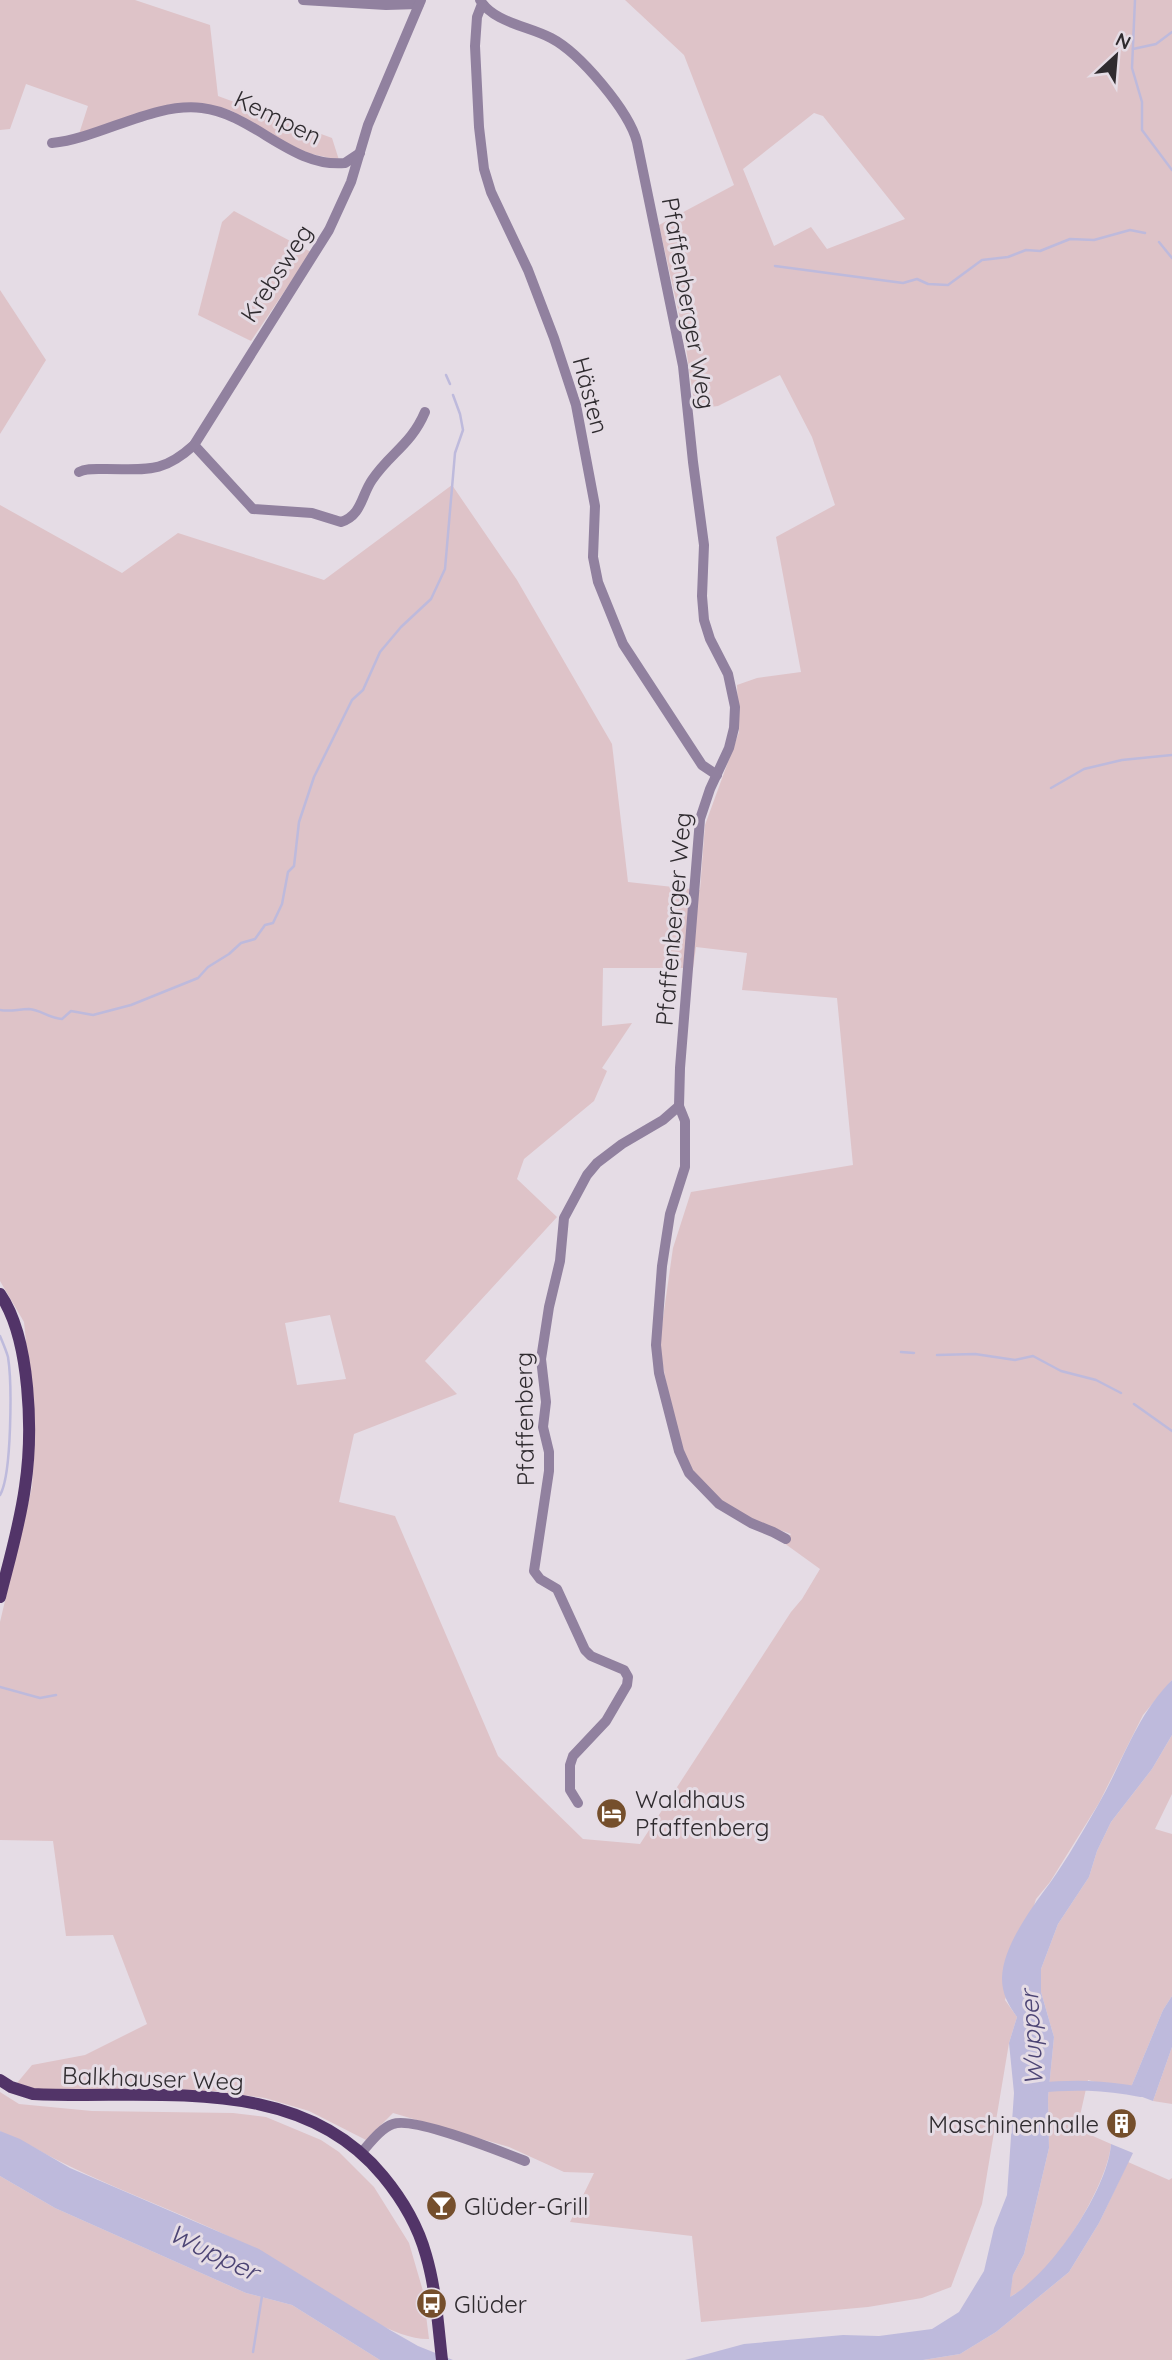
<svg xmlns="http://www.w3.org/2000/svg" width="1172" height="2360" font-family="Quicksand,sans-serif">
	<rect width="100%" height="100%" fill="#e5dce5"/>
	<g fill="#dec3c8" fill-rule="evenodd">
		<polygon points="0,0 135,0 210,25 218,96 332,138 339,160 298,151 230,110 208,105 171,104 79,134 88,106 26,84 10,129 0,130"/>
		<path d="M 625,0 L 1172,0 L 1172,1680 L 1143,1715 L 1099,1803 L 1050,1882 L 1036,1899 L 1005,2000 L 1017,2017 L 1009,2043 L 982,2204 L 951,2287 L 922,2298 L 868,2307 L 701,2322 L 692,2236 L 570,2222 L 594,2173 L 564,2172 L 509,2147 L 393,2113 L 366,2140 L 309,2111 L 265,2098 L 215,2091 L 35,2089 L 17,2083 L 32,2065 L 85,2055 L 147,2024 L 113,1935 L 66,1936 L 53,1841 L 0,1840 L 0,1622 L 32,1487 L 35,1429 L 24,1322 L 0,1281 L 0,505 L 122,573 L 178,533 L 324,580 L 452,485 L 517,580 L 612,744 L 628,882 L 700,890 L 705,825 L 739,732 L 737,685 L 757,678 L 801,672 L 776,537 L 835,505 L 812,437 L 780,375 L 718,406 L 695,409 L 685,341 L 659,225 L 734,185 L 684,55 ZM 814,113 L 823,116 L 905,219 L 827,249 L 811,227 L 774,246 L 743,169 ZM 696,947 L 747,953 L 742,990 L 837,998 L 853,1165 L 691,1192 L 673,1248 L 659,1346 L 675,1426 L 689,1469 L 718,1499 L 752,1520 L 791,1534 L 784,1543 L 820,1569 L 802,1599 L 791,1612 L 640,1844 L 583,1839 L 498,1756 L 395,1516 L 339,1502 L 354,1434 L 457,1394 L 425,1361 L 557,1217 L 517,1179 L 524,1159 L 594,1101 L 607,1071 L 602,1068 L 632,1023 L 602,1026 L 603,968 L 693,968 ZM 330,1315 L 346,1379 L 297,1385 L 285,1323 Z"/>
		<polygon points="234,211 311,252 251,341 198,315 222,222"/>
		<polygon points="0,290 46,360 0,434"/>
		<path d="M 1172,1735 L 1172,1794 L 1155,1829 L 1172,1834 L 1172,1996 L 1163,2010 L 1129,2092 L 1088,2080 L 1077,2129 L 1111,2144 C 1108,2183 1059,2262 1028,2286 C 1022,2290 1015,2294 1009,2298 L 1013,2275 L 1024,2254 L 1049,2148 L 1048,2098 L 1054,2037 L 1041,1992 L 1041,1969 L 1058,1924 L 1089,1877 L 1097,1851 L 1111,1822 L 1152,1769 Z"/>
		<polygon points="1172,2047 1172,2104 1153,2101"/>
		<path d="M 0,2092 L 19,2104 L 92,2111 L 233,2113 L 266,2117 L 321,2140 L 339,2152 L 374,2187 L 409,2243 L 423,2291 L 429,2339 C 389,2340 332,2294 297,2273 C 214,2221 118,2195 33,2147 C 23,2141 10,2138 0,2131 Z"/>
		<polygon points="1128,2162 1169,2180 1172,2178 1172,2360 923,2360 960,2354 996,2332 1069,2272 1099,2223"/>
		<polygon points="0,2176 55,2208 246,2293 292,2305 380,2360 0,2360"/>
	</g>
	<g fill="#bebadc">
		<path d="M 1172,1680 L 1172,1735 L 1152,1769 L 1111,1822 L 1097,1851 L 1089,1877 L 1058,1924 L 1041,1969 L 1041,1992 L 1054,2037 L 1048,2098 L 1049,2148 L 1024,2254 L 1013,2275 L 1010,2297 C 1050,2275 1108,2190 1111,2144 L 1133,2153 L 1099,2223 L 1069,2272 L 996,2332 L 960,2354 L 923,2360 L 685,2360 L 744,2344 L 843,2335 L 879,2336 L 932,2329 L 959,2312 L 984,2271 L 994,2228 L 1007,2195 L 1014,2093 L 1009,2043 L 1017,2017 C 1008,2004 1002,1994 1002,1978 C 1003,1946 1032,1907 1050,1883 C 1067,1859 1083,1831 1098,1805 C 1123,1762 1136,1716 1172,1680 Z"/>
		<polygon points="1172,1996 1172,2047 1153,2101 1129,2092 1163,2010"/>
		<polygon points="0,2131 20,2139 70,2168 259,2249 390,2330 418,2346 453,2360 380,2360 292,2305 246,2293 55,2208 0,2176"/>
	</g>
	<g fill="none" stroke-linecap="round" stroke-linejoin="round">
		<g stroke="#bebadc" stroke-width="2.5">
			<polyline points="1135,0 1132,68 1142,102 1142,130 1172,170"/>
			<polyline points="1133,49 1156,44 1172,32"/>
			<polyline points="1159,242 1172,258"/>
			<polyline points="775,266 903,283 917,279 928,284 948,285 982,260 1008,257 1026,250 1040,251 1070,239 1094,240 1130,230 1145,233"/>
			<polyline points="446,375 450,384"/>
			<polyline points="1051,788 1084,769 1122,760 1172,755"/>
			<path d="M 0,1010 C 11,1012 18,1009 29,1009 C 41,1010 49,1018 62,1019 L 71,1011 L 93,1015 L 131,1005 L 198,978 L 208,967 L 229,954 L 241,943 L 255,939 L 265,925 L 273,923 L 282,904 L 288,872 L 294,866 L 299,822 L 314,777 L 352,700 L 363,690 L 380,652 L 401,627 L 431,599 L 445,569 L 455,453 L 463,430 L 460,414 L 453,395"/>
			<path d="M 0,1336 C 3,1343 6,1350 8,1357 C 12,1382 12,1475 0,1495"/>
			<polyline points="901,1352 914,1353"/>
			<polyline points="937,1355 975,1354 1015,1360 1033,1356 1061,1371 1096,1380 1121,1393"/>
			<polyline points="1134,1404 1172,1431"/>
			<polyline points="0,1687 40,1698 56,1695"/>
			<polyline points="253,2352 262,2296"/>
		</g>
		<path stroke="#bebadc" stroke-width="10" d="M 1036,2088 C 1074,2084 1103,2085 1141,2092"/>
		<g stroke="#91819f" stroke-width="10">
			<polyline points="303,0 386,5 419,4"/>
			<path d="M 480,0 C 494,23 529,26 551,38 C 580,53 629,111 637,142 L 683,366 L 693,462 L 704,545 L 702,596 L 704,620 L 710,639 L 728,674 L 735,707 L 734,728 L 729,748 L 710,789 L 700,819 L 680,1068 L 679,1106 L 685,1121 L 685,1167 L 670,1214 L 662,1266 L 656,1345 L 659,1373 L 679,1451 L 689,1473 L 719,1504 L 751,1523 L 773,1532 L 786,1539"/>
			<polyline points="482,4 477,17 475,46 479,127 484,169 491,192 528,270 554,338 576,405 595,506 593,557 598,582 623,644 702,765 717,775"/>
			<path d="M 52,143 C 101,138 153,102 202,108 C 254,114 291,168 345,163 L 360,153"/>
			<path d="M 194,445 L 253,509 L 312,513 L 341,522 C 362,515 361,496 372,480 C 390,453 411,445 425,412"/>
			<path d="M 79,472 C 86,468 96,469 106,469 C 147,469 162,474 194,445 L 329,230 L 351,182 L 368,125 L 421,0"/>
			<polyline points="578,1803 570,1790 570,1765 573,1756 606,1721 627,1685 628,1677 624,1670 591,1656 585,1650 557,1589 540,1579 534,1571 549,1471 549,1452 543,1427 546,1402 541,1359 549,1307 560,1261 564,1218 587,1175 597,1163 622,1144 663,1120 679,1106"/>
			<path d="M 361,2153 C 370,2143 381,2128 393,2124 C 413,2116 502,2152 525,2161"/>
		</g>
		<g stroke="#523468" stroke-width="12">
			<path d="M 0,1294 C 31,1339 33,1434 25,1487 C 20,1524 9,1561 0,1597"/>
			<path d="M 0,2080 L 11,2087 L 33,2094 C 152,2100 298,2072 383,2176 C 402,2199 418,2226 426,2255 C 436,2289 438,2325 442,2360"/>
		</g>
	</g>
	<defs>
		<symbol id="hotel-disc" viewBox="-11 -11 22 22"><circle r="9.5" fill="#754f2c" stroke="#e5dce5"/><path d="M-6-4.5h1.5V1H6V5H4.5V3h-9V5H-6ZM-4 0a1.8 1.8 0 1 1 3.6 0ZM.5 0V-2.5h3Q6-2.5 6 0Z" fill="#fff"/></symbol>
		<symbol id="building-disc" viewBox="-11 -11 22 22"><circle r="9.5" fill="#754f2c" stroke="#e5dce5"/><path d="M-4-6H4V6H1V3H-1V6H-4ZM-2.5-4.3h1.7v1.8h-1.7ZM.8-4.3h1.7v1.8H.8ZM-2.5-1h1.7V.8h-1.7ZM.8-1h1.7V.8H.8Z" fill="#fff"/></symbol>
		<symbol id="bar-disc" viewBox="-11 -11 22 22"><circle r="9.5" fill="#754f2c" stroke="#e5dce5"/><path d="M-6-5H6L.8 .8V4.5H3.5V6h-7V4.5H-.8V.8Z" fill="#fff"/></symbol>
		<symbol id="bus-disc" viewBox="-11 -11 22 22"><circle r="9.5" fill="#754f2c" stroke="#e5dce5"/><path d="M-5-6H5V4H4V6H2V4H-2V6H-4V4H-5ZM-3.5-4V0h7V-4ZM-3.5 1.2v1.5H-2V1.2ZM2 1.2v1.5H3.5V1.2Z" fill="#fff"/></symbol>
	</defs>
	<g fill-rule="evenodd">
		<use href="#hotel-disc" x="594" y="1796" width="35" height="35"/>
		<use href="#building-disc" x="1104" y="2106" width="35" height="35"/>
		<use href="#bar-disc" x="424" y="2188" width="35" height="35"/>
		<use href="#bus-disc" x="414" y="2286" width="35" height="35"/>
	</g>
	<g text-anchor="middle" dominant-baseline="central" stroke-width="6" stroke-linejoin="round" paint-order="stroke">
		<g font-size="24" fill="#2f2b2f" stroke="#e5dce5">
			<text transform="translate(278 117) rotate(26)">Kempen</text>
			<text transform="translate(276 273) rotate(-57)">Krebsweg</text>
			<text transform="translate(689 303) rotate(80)">Pfaffenberger Weg</text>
			<text transform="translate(591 395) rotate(75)">Hästen</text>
			<text transform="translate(673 919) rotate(-85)">Pfaffenberger Weg</text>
			<text transform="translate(524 1419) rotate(-91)">Pfaffenberg</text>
			<text transform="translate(153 2078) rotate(2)">Balkhauser Weg</text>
		</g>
		<g font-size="24" fill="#2f2b2f" stroke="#e5dce5" text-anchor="start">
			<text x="635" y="1799">Waldhaus<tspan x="635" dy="28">Pfaffenberg</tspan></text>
			<text x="1099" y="2124" text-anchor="end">Maschinenhalle</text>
			<text x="464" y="2206">Glüder-Grill</text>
			<text x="454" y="2304">Glüder</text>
		</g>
		<g font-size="26" font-style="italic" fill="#4d4575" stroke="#e5dce5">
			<text transform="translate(1031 2038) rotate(-93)">Wupper</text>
			<text transform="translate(214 2252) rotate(26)">Wupper</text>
		</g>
	</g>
	<g transform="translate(1116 56) rotate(26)" stroke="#e5dce5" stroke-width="5" paint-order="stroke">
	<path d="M0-5L12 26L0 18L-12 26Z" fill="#2f2b2f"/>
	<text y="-10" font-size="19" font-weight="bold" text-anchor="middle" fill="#2f2b2f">N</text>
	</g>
</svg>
